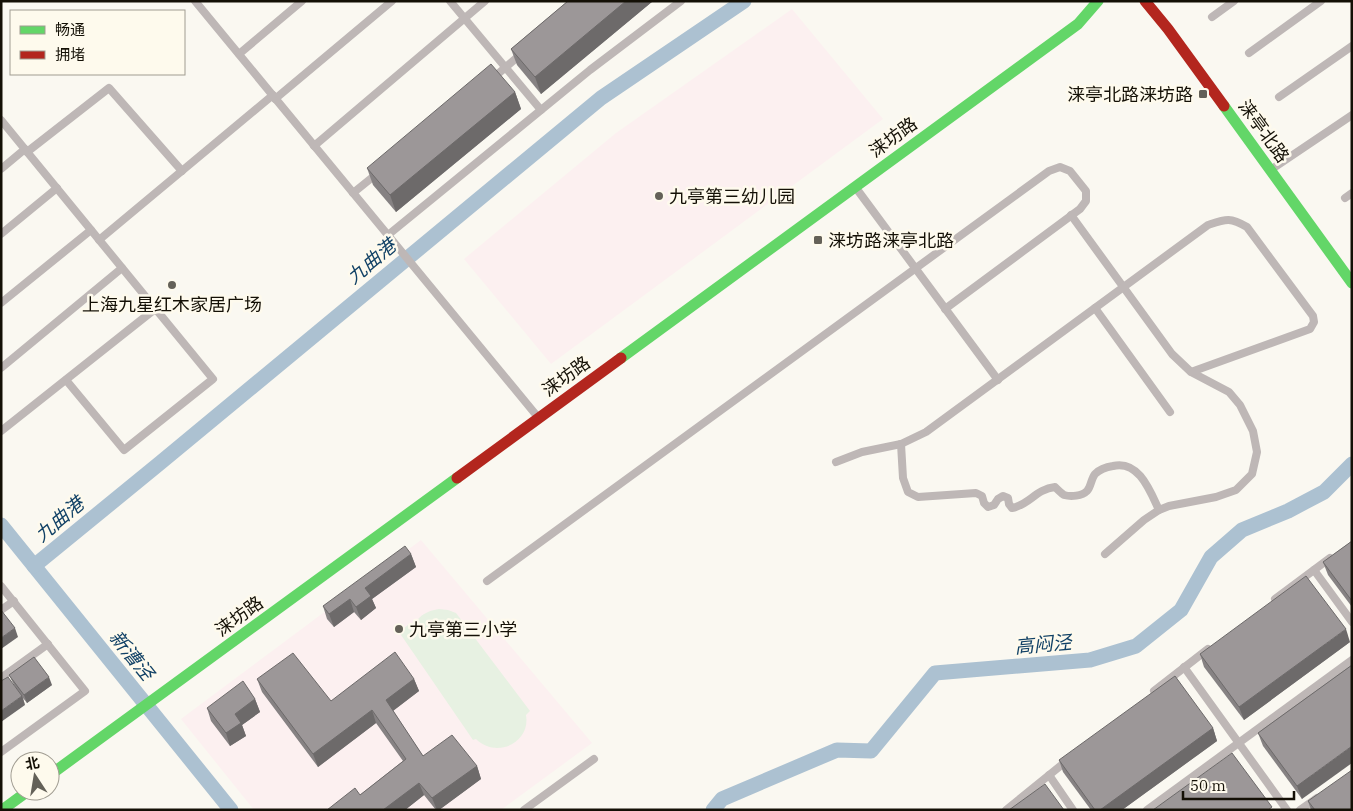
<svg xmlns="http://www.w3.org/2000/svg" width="1353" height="811" font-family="'IBM Plex Serif','Noto Sans SC',serif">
	<rect width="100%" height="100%" fill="#faf8f1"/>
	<g fill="#fcf0f0">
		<polygon points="792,9 883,119 551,364 464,259 616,133"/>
		<polygon points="421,540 592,743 501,810 254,810 181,719"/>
	</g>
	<path fill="#e7f1e2" d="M 439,609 L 448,610 L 456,613 L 530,711 L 526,715 C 531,743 496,759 476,739 L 473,740 L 399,632 L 408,625 L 413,631 C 415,617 426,611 439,609 Z"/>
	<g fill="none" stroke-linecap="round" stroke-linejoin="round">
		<g stroke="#acc1d1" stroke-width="15">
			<polyline points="1,525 231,810"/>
			<polyline points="34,566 160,463 601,98 744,1"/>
			<polyline points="713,810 722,799 837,750 871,751 935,673 1090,660 1136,646 1181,610 1211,557 1242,530 1288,511 1324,492 1352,464"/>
		</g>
		<g stroke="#beb7b6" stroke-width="8">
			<polyline points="195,1 537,416"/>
			<polyline points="450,1 541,110"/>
			<polyline points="1212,17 1234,1"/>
			<polyline points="1249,53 1321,1"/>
			<polyline points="239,54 302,1"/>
			<polyline points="492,79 521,54"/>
			<polyline points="1279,97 1352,46"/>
			<polyline points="275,99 392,1"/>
			<polyline points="1,120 213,379 124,450 66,380"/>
			<polyline points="314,146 485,1"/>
			<polyline points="27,152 109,88 182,171"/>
			<polyline points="1,169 25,149"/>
			<polyline points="1272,169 1352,115"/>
			<polyline points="856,188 998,380"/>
			<polyline points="353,193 379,172"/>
			<polyline points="1345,198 1352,193"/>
			<polyline points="1071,215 1172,354 1191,372 1229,392 1240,405 1253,431 1257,452 1252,474 1236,490 1216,497 1169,506 1159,510 1144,520 1105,554"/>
			<polyline points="1,234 57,188"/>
			<polyline points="388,235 590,70 681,1"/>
			<polyline points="99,240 273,95"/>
			<polyline points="1,303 91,230"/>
			<polyline points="1095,308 1170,412"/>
			<polyline points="1,368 122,268"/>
			<polyline points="1,431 155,309"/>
			<path d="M 901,444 L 903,478 L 908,492 L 918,497 L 976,493 L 982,496 L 984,503 L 988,507 L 994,505 L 998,499 L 1003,496 L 1008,498 L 1009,504 L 1012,508 C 1029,505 1036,489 1055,487 C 1058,490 1061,493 1064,495 C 1071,497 1082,496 1087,491 C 1091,487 1091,479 1095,474 C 1100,469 1106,467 1113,466 C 1139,460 1150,491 1159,510"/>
			<path d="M 836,462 L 862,452 L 901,444 L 926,432 L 1208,225 C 1226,219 1230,217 1247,227 L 1313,316 L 1314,322 L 1310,329 L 1191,372"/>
			<polyline points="1314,570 1352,622"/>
			<polyline points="487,581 1049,171 1060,167 1070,171 1086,191 1086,201 1080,209 945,309"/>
			<polyline points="1,586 85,691 1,752"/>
			<polyline points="1275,599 1330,558"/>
			<polyline points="1,610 14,601"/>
			<polyline points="1184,667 1287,810"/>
			<polyline points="1,678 48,644"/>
			<polyline points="1154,691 1208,649"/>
			<polyline points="1049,775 1073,810"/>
			<polyline points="524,810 594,759"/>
			<polyline points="1006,810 1069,759"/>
			<polyline points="1147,810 1352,660"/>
			<polyline points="1300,810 1317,798"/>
		</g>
		<g stroke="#63d668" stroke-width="11">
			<polyline points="1224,106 1352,283"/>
			<polyline points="621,358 1078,24 1098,1"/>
			<polyline points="50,775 457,478"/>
			<polyline points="2,810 28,791"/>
		</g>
		<g stroke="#b3261e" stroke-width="11">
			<polyline points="1145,1 1168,29 1224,106"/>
			<polyline points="457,478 621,358"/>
		</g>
	</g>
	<g fill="#868283">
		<polygon points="568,1 653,1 541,94 517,65 511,49"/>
		<polygon points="515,92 521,109 396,212 373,185 367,168"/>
		<polygon points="1352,541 1352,607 1328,575 1323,562"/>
		<polygon points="411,554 416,567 372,599 376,608 361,620 354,612 334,627 327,619 323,606"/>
		<polygon points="1350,642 1244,720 1204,667 1200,654"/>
		<polygon points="1352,665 1302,799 1263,746 1258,733"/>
		<polygon points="9,675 52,685 27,703 23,698 25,705 12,681"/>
		<polygon points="257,679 331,701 414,679 419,691 393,711 423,756 477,766 481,779 439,810 436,810 424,795 405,810 327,810 360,795 403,761 376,723 318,767 262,692"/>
		<polygon points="255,699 260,712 242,725 246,736 230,746 211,721 207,708"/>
		<polygon points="1213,728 1217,741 1122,810 1091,810 1063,772 1059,760"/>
		<polygon points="1308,801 1352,810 1311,810"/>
	</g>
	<g fill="#6d6a6a">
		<polygon points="626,1 653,1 541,94 535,77"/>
		<polygon points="515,92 521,109 396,212 390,195"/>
		<polygon points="411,554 416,567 372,599 376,608 361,620 356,607 365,588"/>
		<polygon points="350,599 354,612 334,627 329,614"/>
		<polygon points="15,628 18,637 1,649 1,638"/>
		<polygon points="1346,629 1350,642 1244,720 1239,707"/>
		<polygon points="49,677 52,685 27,703 24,695"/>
		<polygon points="414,679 419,691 390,713 386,700"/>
		<polygon points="22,696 25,705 1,722 1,711"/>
		<polygon points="255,699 260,712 242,725 246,736 230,746 226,733 235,714"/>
		<polygon points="372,710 376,723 318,767 313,754"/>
		<polygon points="1213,728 1217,741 1122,810 1100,810"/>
		<polygon points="1352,746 1352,763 1302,799 1297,786"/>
		<polygon points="477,766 481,779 439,810 437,810 432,798"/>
		<polygon points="419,783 424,795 405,810 383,810"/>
	</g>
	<g fill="#9c9798" stroke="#6d6a6a">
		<polygon points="568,1 626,1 535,77 511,49"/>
		<polygon points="491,64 515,92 390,195 367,168"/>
		<polygon points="1352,541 1352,601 1323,562"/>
		<polygon points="405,546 411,554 365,588 371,596 356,607 350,599 329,614 323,606"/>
		<polygon points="1306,576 1346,629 1239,707 1200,654"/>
		<polygon points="1,610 15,628 1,638"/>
		<polygon points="395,652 414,679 386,700 423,756 452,735 477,766 432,798 419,783 383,810 327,810 355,788 360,795 406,759 372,710 313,754 257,679 293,653 331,701"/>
		<polygon points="34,657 49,677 24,695 9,675"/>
		<polygon points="1352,665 1352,746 1297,786 1258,733"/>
		<polygon points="1175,676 1213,728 1100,810 1095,810 1059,760"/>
		<polygon points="8,677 22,696 1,711 1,681"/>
		<polygon points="243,681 255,699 235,714 241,723 226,733 207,708"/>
		<polygon points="1232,753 1272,807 1268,810 1153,810"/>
		<polygon points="1352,770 1352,810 1315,810 1308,801"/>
		<polygon points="1045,784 1064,810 1009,810"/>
	</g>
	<g fill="#646158" stroke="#fefaed" stroke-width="2">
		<rect x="1198" y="89" width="10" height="10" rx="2.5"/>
		<circle cx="659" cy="196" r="5"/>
		<rect x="813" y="235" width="10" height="10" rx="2.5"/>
		<circle cx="172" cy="285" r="5"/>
		<circle cx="399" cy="629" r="5"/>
	</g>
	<g text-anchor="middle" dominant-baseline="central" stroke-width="5" stroke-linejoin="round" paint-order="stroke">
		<g font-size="18" fill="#141006" stroke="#fefaed" text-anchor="start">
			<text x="1193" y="94" text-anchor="end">涞亭北路涞坊路</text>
			<text x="669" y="196">九亭第三幼儿园</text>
			<text x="828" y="240">涞坊路涞亭北路</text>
			<text x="172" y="304" text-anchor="middle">上海九星红木家居广场</text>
			<text x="409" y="629">九亭第三小学</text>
		</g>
		<g font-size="18" fill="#141006" stroke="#fefaed">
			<text transform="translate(1264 131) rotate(54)">涞亭北路</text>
			<text transform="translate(893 137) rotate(-36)">涞坊路</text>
			<text transform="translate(566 376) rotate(-36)">涞坊路</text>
			<text transform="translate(239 616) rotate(-36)">涞坊路</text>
		</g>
		<g font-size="19" font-style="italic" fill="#114166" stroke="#fefaed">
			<text transform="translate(371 261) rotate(-40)">九曲港</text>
			<text transform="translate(59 519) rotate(-40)">九曲港</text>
			<text transform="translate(1043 644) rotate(-5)">高闷泾</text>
			<text transform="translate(132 655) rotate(51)">新漕泾</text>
		</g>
	</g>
	<rect width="1353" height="811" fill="none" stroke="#141006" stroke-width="5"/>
	<rect x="10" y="10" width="175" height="65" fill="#fefaed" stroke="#a09c91"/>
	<rect x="20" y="26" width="25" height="8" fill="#63d668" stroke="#a09c91"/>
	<text x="55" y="35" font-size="15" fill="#141006">畅通</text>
	<rect x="20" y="51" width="25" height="8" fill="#b3261e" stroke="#a09c91"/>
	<text x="55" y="60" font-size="15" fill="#141006">拥堵</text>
	<g transform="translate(35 776) rotate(348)"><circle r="24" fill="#fefaed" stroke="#a09c91"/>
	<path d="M0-4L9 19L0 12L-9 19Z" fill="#646158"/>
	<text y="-8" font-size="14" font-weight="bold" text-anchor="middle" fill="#141006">北</text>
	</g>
	<path d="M1183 791v8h111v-8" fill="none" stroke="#141006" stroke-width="2.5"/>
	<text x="1190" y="791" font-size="15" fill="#141006" stroke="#fefaed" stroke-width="4" paint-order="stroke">50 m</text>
</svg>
